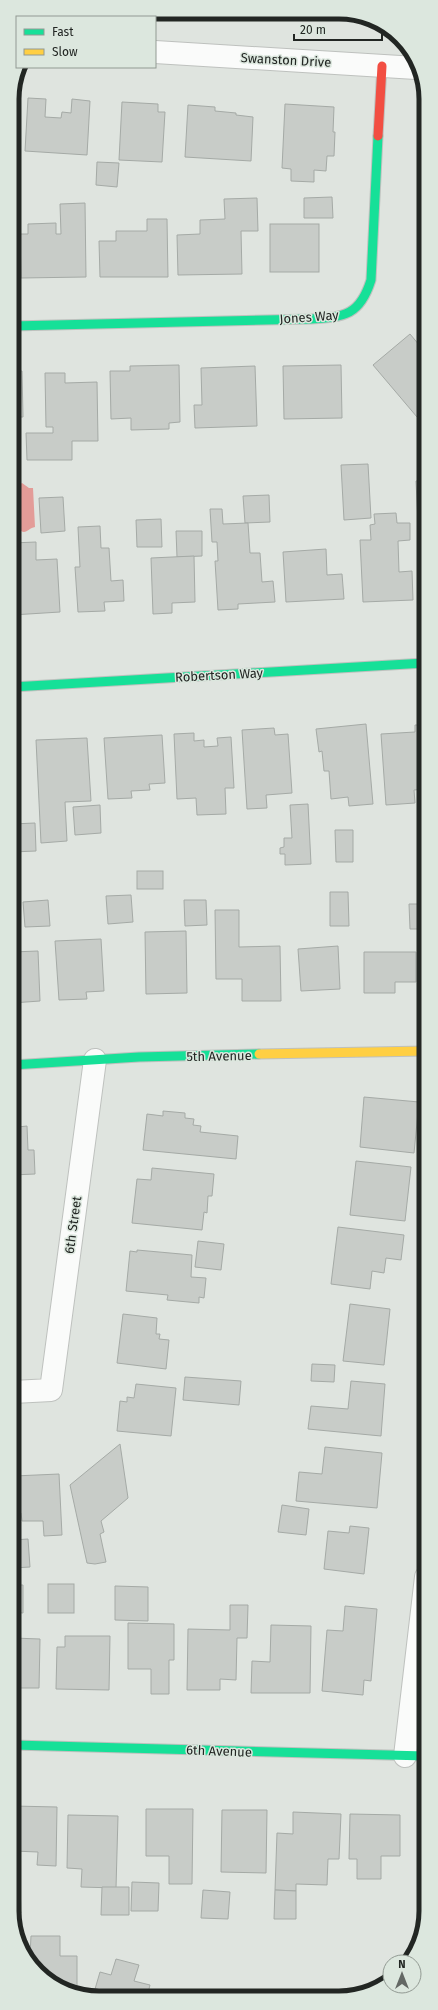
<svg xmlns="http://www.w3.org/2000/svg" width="438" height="2010" font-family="'Fira Sans',sans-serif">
	<rect width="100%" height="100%" fill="#dfe4df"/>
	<path fill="#e39c98" d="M 22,483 L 29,488 L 33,488 L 35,527 C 28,528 25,537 18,528 L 13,528 L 12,489 Z"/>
	<g fill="#c8ccc8" stroke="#a5aaa6">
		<polygon points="12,94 15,94 12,143"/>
		<polygon points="28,98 46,99 45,117 61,118 62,112 71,113 72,99 90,101 87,155 25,151"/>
		<polygon points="122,102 158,104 158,112 165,112 162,162 119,160"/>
		<polygon points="285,104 334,107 333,132 335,132 334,156 327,156 326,171 314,170 314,182 291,181 291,169 282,168"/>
		<polygon points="188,105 215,107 215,111 236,113 236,115 253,117 251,161 185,157"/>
		<polygon points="97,162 119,163 117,187 96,185"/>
		<polygon points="332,197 333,218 304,218 304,198"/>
		<polygon points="257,198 258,231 241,231 242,274 178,275 177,235 200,234 200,220 225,219 224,199"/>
		<polygon points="85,203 86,277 21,278 20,234 28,234 28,224 56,223 56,234 61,234 60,204"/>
		<polygon points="147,219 167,219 168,277 100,277 99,241 116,241 116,231 147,231"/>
		<rect x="270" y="224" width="49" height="48"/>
		<polygon points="410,334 425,352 425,410 417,417 373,365"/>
		<polygon points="179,365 180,422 169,423 169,429 131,430 131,418 111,419 110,371 130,371 130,366"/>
		<polygon points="341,365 342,418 284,419 283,366"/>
		<polygon points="255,366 257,426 195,428 194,405 202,405 201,368"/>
		<polygon points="12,371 22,371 23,417 12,417"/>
		<polygon points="45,373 65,373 65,383 97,382 98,441 72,441 72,460 27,460 26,433 53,433 53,427 46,427"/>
		<polygon points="368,464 371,518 344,520 341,465"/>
		<polygon points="425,480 425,522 418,522 416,481"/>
		<polygon points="269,495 270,522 245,523 243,496"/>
		<polygon points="63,497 65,531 41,533 39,498"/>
		<polygon points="210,509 222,509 223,524 248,523 250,553 260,553 262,582 273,581 275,602 238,604 238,609 218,610 215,561 218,561 217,542 212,542"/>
		<polygon points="396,513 397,523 410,523 410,540 398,541 399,572 412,571 413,600 363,602 360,540 371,540 370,525 375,524 374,514"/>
		<polygon points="161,519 162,547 137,547 136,520"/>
		<polygon points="100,526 101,548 109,548 111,581 123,580 124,601 104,602 105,611 78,612 75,567 80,567 78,527"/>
		<polygon points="176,531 202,531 202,556 177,557"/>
		<polygon points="36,542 36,560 57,559 60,612 12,615 12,543"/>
		<polygon points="326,549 327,575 342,574 344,599 286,602 283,552"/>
		<polygon points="194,556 195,602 172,603 172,613 153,614 151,558"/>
		<polygon points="366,724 373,804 349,806 348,797 331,799 329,771 324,771 322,751 319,752 316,729"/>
		<polygon points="415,725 425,725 425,789 414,790 415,803 386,805 381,734 415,732"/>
		<polygon points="274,728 275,735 288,734 292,793 266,795 267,808 247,809 242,730"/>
		<polygon points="194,733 194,741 204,740 204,747 218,746 217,738 231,737 234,788 225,788 226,814 197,815 196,798 177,799 174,734"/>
		<polygon points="162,735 165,783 149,784 150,790 131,791 132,798 108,799 104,738"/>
		<polygon points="87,738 91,801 65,802 67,841 41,843 36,740"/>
		<polygon points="12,745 17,745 20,795 12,795"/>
		<polygon points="308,804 311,864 285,865 285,854 280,854 280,848 284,847 284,838 292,838 290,805"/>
		<polygon points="100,805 101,833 75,835 73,807"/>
		<polygon points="35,823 36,851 12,852 12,824"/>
		<polygon points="335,830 353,830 353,862 336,862"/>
		<rect x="137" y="871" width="26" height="18"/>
		<polygon points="330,892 348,892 349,926 330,926"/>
		<polygon points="131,895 133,922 108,924 106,896"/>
		<polygon points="48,900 50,926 25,927 23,902"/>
		<polygon points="184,900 206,900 207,925 185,926"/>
		<polygon points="409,904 426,904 426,929 410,929"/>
		<polygon points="215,910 239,910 239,947 280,946 281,1001 242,1001 242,979 216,979"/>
		<polygon points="186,931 187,993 146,994 145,932"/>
		<polygon points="101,939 104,991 86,992 87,999 59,1000 55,941"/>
		<polygon points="338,946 340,989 301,991 298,949"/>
		<polygon points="38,951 40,1001 12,1003 12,952"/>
		<polygon points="364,952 416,952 416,982 395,982 395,993 364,993"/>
		<polygon points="364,1097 419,1102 414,1153 360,1147"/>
		<polygon points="163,1111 185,1113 185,1118 194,1119 193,1125 201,1126 200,1132 238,1136 236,1159 143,1150 147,1114 163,1116"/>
		<polygon points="12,1123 18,1123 18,1127 27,1126 28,1150 34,1150 35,1174 12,1175"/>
		<polygon points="356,1161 411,1167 405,1221 350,1215"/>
		<polygon points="152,1168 214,1174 212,1196 208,1196 207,1213 204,1212 202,1230 132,1223 137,1179 151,1180"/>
		<polygon points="338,1227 404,1235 401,1260 386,1258 384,1273 372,1271 370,1289 331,1284"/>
		<polygon points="198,1241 224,1244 221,1270 195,1267"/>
		<polygon points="137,1250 192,1255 191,1277 206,1278 204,1298 199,1297 199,1303 167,1300 168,1295 126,1291 130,1251 137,1252"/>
		<polygon points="350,1304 390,1309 384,1365 343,1361"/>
		<polygon points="123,1314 157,1318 156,1334 160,1334 159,1339 169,1340 166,1369 117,1363"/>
		<polygon points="312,1364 335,1365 334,1382 311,1381"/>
		<polygon points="185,1377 241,1381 239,1405 183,1400"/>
		<polygon points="351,1381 385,1384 381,1436 308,1429 311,1406 348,1409"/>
		<polygon points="136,1384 176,1388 171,1436 117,1431 120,1401 127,1402 127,1397 134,1398"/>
		<polygon points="120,1444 128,1498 101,1521 104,1532 100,1534 106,1562 95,1564 87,1563 70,1485"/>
		<polygon points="325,1447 382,1453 377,1508 296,1501 299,1472 322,1474"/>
		<polygon points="59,1474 62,1535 44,1536 43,1521 22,1521 21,1513 16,1512 14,1476"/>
		<polygon points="282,1505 309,1509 306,1535 278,1532"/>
		<polygon points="350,1526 369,1528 364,1574 324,1569 328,1531 349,1533"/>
		<polygon points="28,1539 30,1567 13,1568 13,1540"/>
		<rect x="48" y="1584" width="26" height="29"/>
		<polygon points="13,1585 23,1585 23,1613 13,1612"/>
		<polygon points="115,1586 148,1587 148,1621 115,1620"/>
		<polygon points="230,1605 248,1605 247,1638 237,1638 236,1680 220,1679 220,1690 187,1690 188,1629 230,1630"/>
		<polygon points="345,1606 377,1609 371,1681 364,1680 363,1695 322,1691 327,1630 343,1631"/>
		<polygon points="128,1623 174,1624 174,1660 169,1660 169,1694 151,1694 151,1669 128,1669"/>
		<polygon points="271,1625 311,1626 310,1693 251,1693 252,1661 270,1662"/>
		<polygon points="65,1636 110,1636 109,1690 56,1689 57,1647 65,1647"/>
		<polygon points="13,1638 40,1639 39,1688 20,1688 20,1681 13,1681"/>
		<polygon points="13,1806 57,1807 56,1866 37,1865 38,1852 13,1851"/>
		<polygon points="146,1809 193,1809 192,1884 169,1884 169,1856 146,1856"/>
		<polygon points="222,1810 267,1810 266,1873 221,1872"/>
		<polygon points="293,1812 341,1814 339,1859 328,1859 327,1885 296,1884 296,1891 275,1890 277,1833 293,1834"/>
		<polygon points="350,1814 400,1815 400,1856 381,1856 381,1879 357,1879 357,1859 349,1859"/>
		<polygon points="68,1815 118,1816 116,1888 81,1887 82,1869 67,1868"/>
		<polygon points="421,1817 426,1817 426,1875 420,1875"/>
		<polygon points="132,1882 159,1883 158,1911 131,1911"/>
		<polygon points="13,1885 20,1885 21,1913 13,1913"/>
		<polygon points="102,1887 129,1887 129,1915 101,1915"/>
		<polygon points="203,1890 230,1892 228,1919 201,1918"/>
		<polygon points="275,1890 296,1891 296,1919 274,1919"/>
		<polygon points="31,1936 60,1936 60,1956 77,1956 77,1993 34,1969 28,1956 30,1955"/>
		<polygon points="116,1959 139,1965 134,1981 150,1985 147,1997 93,1996 100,1972 111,1975"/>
		<polygon points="181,1990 201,1997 178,1997"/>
	</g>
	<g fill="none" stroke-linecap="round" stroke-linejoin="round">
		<defs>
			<g id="street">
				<polyline points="155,52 416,68"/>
				<polyline points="13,1392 51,1390 95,1060"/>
				<polyline points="405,1756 426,1577"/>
			</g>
			<g id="fast">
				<path d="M 12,326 L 311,319 C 345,317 360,315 371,280 L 378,136"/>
				<polyline points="12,687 425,663"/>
				<polyline points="12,1065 139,1057 259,1054"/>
				<polyline points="13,1745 426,1756"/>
			</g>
			<polyline id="slow" points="259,1054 426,1051"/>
			<polyline id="jam" points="378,136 382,66"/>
		</defs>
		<use href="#street" stroke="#bec1be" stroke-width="24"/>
		<use href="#fast" stroke="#bec1be" stroke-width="11"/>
		<use href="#slow" stroke="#bec1be" stroke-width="11"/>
		<use href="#jam" stroke="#bec1be" stroke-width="11"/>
		<use href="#street" stroke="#fafbfa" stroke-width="22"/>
		<use href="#fast" stroke="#16e098" stroke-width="9"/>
		<use href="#slow" stroke="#ffcf43" stroke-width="9"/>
		<use href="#jam" stroke="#f24e42" stroke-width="9"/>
	</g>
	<g text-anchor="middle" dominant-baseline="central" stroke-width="3" stroke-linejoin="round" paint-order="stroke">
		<g font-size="13" fill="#222623" stroke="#dce7de">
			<text transform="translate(286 60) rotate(3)">Swanston Drive</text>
			<text transform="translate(309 317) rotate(-4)">Jones Way</text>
			<text transform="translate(219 675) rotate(-3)">Robertson Way</text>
			<text transform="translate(219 1056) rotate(-1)">5th Avenue</text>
			<text transform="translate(73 1225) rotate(-82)">6th Street</text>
			<text transform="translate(219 1751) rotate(2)">6th Avenue</text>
		</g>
	</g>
	<path d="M0 0H438V2010H0ZM99 19H339A80 80 0 0 1 419 99V1911A80 80 0 0 1 339 1991H99A80 80 0 0 1 19 1911V99A80 80 0 0 1 99 19Z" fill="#dce7de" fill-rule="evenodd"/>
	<path fill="none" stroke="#222623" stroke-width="5" d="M99 19H339A80 80 0 0 1 419 99V1911A80 80 0 0 1 339 1991H99A80 80 0 0 1 19 1911V99A80 80 0 0 1 99 19Z"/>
	<rect x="16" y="16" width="140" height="52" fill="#dce7de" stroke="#929a93"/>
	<rect x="24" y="29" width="20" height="6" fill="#16e098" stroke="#929a93"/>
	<text x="52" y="36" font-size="12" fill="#222623">Fast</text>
	<rect x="24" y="49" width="20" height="6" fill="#ffcf43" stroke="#929a93"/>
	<text x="52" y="56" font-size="12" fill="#222623">Slow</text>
	<g transform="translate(402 1974)"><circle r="19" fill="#dce7de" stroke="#929a93"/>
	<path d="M0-3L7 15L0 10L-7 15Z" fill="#646865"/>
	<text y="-6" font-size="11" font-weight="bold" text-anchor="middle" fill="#222623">N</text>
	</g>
	<path d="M294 34v6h88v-6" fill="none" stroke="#222623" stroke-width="2"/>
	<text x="300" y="34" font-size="12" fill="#222623" stroke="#dce7de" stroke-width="3" paint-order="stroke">20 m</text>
</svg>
